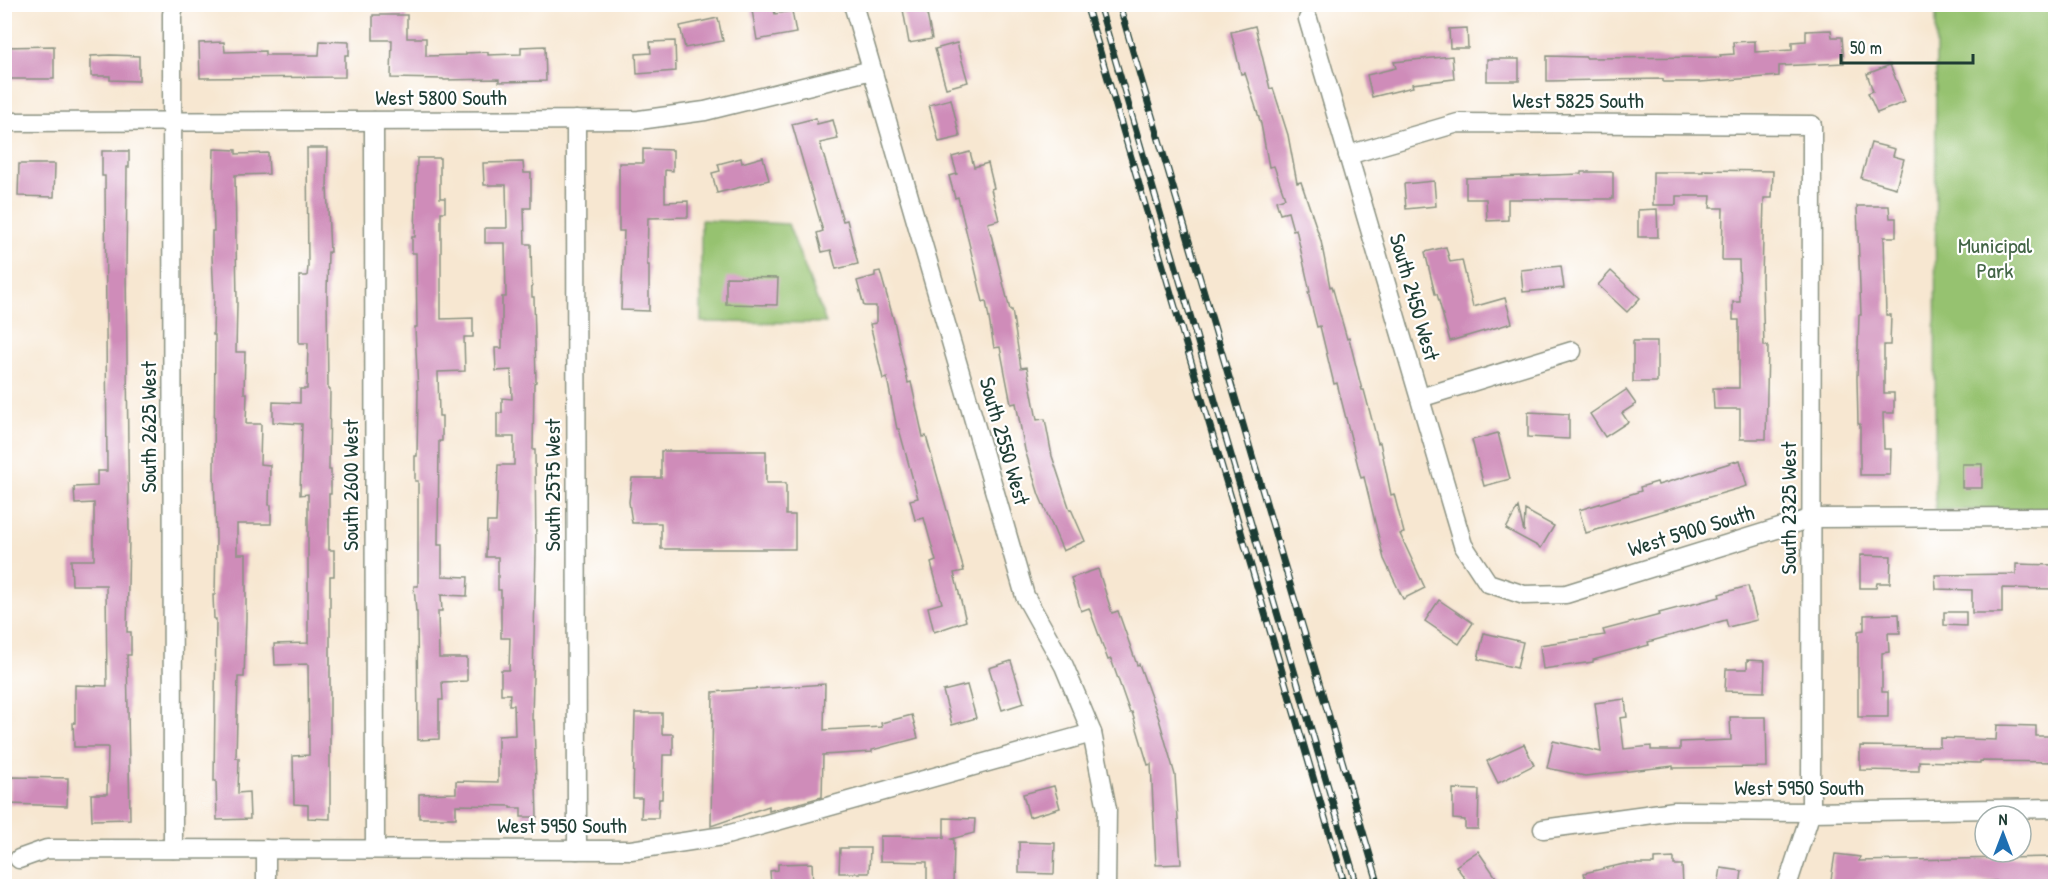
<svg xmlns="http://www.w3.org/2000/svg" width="2060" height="891" font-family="'Patrick Hand',sans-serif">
	<rect width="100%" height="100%" fill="#fff"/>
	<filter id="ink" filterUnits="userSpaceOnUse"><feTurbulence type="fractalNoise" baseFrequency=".0167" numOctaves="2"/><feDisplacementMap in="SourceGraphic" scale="12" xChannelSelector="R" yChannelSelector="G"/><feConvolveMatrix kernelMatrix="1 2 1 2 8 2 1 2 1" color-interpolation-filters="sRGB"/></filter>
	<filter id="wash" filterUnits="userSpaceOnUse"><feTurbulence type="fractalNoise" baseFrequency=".008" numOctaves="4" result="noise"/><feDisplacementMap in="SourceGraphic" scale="24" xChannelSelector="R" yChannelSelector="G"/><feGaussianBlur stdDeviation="1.35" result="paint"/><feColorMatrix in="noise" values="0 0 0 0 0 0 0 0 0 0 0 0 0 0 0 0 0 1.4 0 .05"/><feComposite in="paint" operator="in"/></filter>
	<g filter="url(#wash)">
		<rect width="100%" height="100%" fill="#f7e7d1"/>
		<g fill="#96c270" stroke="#5a8052" stroke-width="1.5">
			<polygon points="1936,5 2055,5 2055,510 1935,510"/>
			<polygon points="701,220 788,224 826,323 701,322"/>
		</g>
		<g id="blocks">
			<g fill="#cf8cb9">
				<polygon points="751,4 772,4 775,14 792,11 796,33 757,40"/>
				<polygon points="902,4 925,4 932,39 909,43"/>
				<polygon points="373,15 407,15 407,38 426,38 426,56 466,55 466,53 488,52 488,55 521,54 521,47 545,46 546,81 499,82 499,79 444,80 443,79 391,78 392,40 373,40"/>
				<polygon points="718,18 723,41 685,48 680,26"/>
				<polygon points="1255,26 1270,89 1273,88 1288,135 1297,183 1301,182 1321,241 1330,287 1332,286 1347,339 1349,338 1362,390 1364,390 1378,443 1380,442 1391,495 1394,494 1404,533 1400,534 1425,588 1403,599 1384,559 1364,477 1361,478 1337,383 1334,384 1320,326 1317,327 1308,292 1310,292 1296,229 1293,230 1288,212 1280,214 1276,201 1285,198 1274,166 1269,167 1261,124 1245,73 1241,74 1231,32"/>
				<polygon points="1467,28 1468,48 1450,48 1449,29"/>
				<polygon points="1831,30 1832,37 1842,37 1844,63 1779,66 1779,76 1700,82 1663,82 1663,79 1547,81 1547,56 1586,57 1586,58 1721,57 1720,55 1734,54 1733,42 1755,41 1755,52 1792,50 1792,42 1806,41 1806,31"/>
				<polygon points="320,41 349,42 349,55 345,55 345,77 200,78 199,43 224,42 225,52 265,51 265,55 319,55"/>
				<polygon points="675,41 676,71 637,74 636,54 651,53 650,42"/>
				<polygon points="957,43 968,82 946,88 935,49"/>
				<polygon points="54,46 54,79 4,79 4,47"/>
				<polygon points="110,55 139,56 139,81 110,80 110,76 91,76 91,56"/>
				<polygon points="1452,56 1454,79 1412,84 1413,87 1372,97 1367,75 1396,68 1394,62"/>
				<rect x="1487" y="59" width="32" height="22"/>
				<polygon points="1890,65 1905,102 1877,113 1868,93 1873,91 1867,74"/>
				<polygon points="951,99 960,137 939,142 929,105"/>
				<polygon points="816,118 817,124 833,120 838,139 820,143 843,221 847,220 858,264 836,269 831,250 822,252 817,233 823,231 792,124"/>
				<polygon points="1871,143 1895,149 1893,156 1904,159 1896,188 1861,178"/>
				<polygon points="307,148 328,148 327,187 330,252 328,252 327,293 328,389 330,389 329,470 331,470 331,494 329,494 329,550 334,550 334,576 330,576 330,819 308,818 308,805 294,804 293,756 309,755 308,664 275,665 274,644 308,643 308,494 300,495 302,424 273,422 273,402 300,403 300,389 307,389 308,343 299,343 299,276 307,276 308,267"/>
				<polygon points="214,149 236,150 236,154 268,153 269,174 235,175 237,303 236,352 245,352 244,393 247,393 246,424 261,424 260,464 270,465 269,505 271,505 271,524 237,524 237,554 246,554 246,618 244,677 238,677 236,758 239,758 238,793 249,792 250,819 217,820 216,781 214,781 216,619 214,619 213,595 215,595 216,539 214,474 215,335 213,335 214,297 212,256 212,231 214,231 213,192"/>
				<polygon points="643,149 673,150 673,171 665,170 665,202 688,201 688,217 648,218 647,265 649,265 649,311 621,310 624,231 619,231 619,163 643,163"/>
				<polygon points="102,151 129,151 129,167 127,167 126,269 129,538 127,632 131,632 131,655 127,655 130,819 92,820 91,794 107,794 108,747 74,747 73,723 75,723 75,685 107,686 106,585 72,585 71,560 94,560 94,503 75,504 74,487 97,486 97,471 107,471 105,176 102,176"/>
				<polygon points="970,152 974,167 988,163 994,188 991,189 999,220 988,223 1010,310 1012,310 1021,368 1027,367 1037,420 1045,419 1052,456 1070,510 1071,509 1085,541 1063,551 1039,495 1025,450 1016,403 1011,404 1000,347 994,348 986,301 983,302 958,197 955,198 949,176 957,174 952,157"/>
				<polygon points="763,157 769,180 717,193 712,173 720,171 718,164 741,158 742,163"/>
				<polygon points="417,158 440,158 440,198 445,198 445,212 441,212 441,319 473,318 473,337 464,337 465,371 438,372 439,416 442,416 442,441 439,441 438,545 442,545 442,576 468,577 467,596 441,595 442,611 438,611 439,658 467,658 467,681 442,682 443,700 439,700 439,739 418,740 417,612 416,612 414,586 418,586 418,481 415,481 415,456 417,456 418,393 415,327 417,327 416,253 412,253 412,237 415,237"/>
				<polygon points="523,162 524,173 531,173 531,208 524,208 525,244 531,244 532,297 534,297 536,382 534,383 533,450 535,450 536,552 532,720 534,720 537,817 521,817 521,808 511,808 511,806 456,805 456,818 419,818 419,794 456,793 456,781 498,782 498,736 515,735 514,705 509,705 510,694 501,694 501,670 509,670 510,638 501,638 501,590 498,590 498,557 486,557 487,522 496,522 498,465 514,465 514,437 497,437 497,413 502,413 502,398 512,399 511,370 496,371 495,348 502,348 502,297 506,297 505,243 485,243 485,228 507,228 506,185 484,185 483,163"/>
				<polygon points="19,164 55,164 54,197 18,196"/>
				<polygon points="1703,170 1773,171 1772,198 1764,198 1762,279 1764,346 1768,346 1766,439 1740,439 1740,409 1714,409 1713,388 1739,388 1739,320 1733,320 1733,302 1740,302 1739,260 1722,260 1723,208 1710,208 1711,196 1676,196 1676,205 1653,205 1653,172 1703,172"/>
				<polygon points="1581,172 1613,172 1613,199 1508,199 1508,220 1487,221 1486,199 1466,199 1466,178 1581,174"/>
				<polygon points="1434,181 1436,206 1406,209 1404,184"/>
				<polygon points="1857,206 1889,206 1890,218 1896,218 1896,237 1884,237 1886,315 1891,315 1890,345 1884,345 1884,393 1894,393 1894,413 1883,413 1884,449 1891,449 1890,475 1860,475 1860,424 1858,424 1857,378 1859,315 1861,315"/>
				<polygon points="1657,209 1658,237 1638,237 1638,210"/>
				<polygon points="1446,247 1450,262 1462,260 1473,307 1505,298 1512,323 1450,341 1437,294 1435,294 1425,252"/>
				<polygon points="1561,266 1564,288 1523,292 1521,270"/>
				<polygon points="880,271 894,321 908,383 911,382 923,437 926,436 964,571 954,573 966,621 934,632 928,607 942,603 931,563 936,561 924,518 915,520 910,500 918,498 899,429 897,429 887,378 883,379 870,324 876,323 876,306 864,306 857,281 875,276 875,272"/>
				<polygon points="1611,271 1640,298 1627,312 1598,285"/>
				<polygon points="726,277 778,278 777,305 726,304"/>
				<rect x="1633" y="341" width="24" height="41"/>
				<polygon points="1626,390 1636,404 1622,413 1628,422 1605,437 1590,414"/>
				<polygon points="1528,412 1569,414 1569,439 1528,437"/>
				<polygon points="1498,433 1510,479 1484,486 1472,440"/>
				<polygon points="661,451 766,451 766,483 786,483 786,515 795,515 795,549 661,549 661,523 632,523 629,502 632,478 661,478"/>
				<polygon points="1740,460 1747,486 1586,533 1579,510 1641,491 1640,487 1657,482 1658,485"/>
				<rect x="1962" y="464" width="20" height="24"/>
				<polygon points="1518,507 1524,532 1525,510 1554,526 1541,548 1506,529"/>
				<polygon points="1860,555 1891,556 1890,583 1877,583 1876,588 1860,588"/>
				<polygon points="2016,564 2055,565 2055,589 2002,588 2002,613 1972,613 1972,590 1936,589 1935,575 2016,574"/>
				<polygon points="1098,569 1112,613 1118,611 1137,665 1139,664 1159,719 1175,775 1181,864 1156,865 1151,764 1148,765 1132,712 1130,713 1111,659 1108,660 1089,608 1081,611 1071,578"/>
				<polygon points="1748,586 1757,620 1728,627 1726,620 1648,642 1649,645 1593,660 1593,662 1543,669 1540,645 1605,635 1603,630 1660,615 1659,613 1720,597 1719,594"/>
				<polygon points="1439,600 1473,623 1459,644 1425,621"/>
				<polygon points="1944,612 1966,612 1966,626 1944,625"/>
				<polygon points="1899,614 1900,633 1888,633 1889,652 1882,653 1882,692 1888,692 1888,717 1858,717 1858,631 1864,630 1864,615"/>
				<polygon points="1484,633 1523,642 1517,668 1478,659"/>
				<polygon points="1747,660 1765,661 1764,692 1725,691 1726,669 1747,669"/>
				<polygon points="1011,661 1024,703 1002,710 989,668"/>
				<polygon points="825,684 824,730 882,727 881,723 912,715 918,738 872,750 872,752 823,755 822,797 769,811 769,806 711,826 713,692"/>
				<polygon points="967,685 976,718 952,725 943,691"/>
				<polygon points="1625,699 1627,717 1620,718 1624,749 1651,746 1651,750 1680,750 1680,742 1731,740 1730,717 1766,717 1767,767 1673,768 1673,766 1585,776 1547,768 1553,741 1601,752 1595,703"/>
				<polygon points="635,713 662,713 662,734 673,734 673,755 663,755 662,799 659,799 658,818 641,818 642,798 633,798"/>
				<polygon points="1997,725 2036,726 2036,736 2055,736 2055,762 1980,761 1980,763 1919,761 1919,771 1860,770 1860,746 1940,747 1940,738 1996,740"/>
				<polygon points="1524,744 1534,765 1498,783 1487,761"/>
				<polygon points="10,777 68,778 67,806 10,804"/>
				<polygon points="1054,786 1060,808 1029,817 1023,794"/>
				<polygon points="1453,789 1479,790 1478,829 1465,829 1465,820 1453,819"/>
				<polygon points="944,818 975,819 974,833 951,839 954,840 953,886 927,886 927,862 880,861 880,836 943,837 944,839"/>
				<polygon points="1019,842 1055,843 1054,874 1019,873"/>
				<polygon points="840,848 870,848 869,873 839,873"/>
				<polygon points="1478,851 1502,886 1470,886 1456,866"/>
				<polygon points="1835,854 1860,857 1859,861 2055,857 2055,886 1996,885 1996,881 1905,884 1905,886 1830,886"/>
				<polygon points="1674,858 1674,865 1682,865 1683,886 1587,886 1584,873 1624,864 1654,864 1654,859"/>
				<polygon points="812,863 813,886 771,886 770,871 778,870 778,864"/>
				<polygon points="1721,868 1742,871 1740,886 1718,886"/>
			</g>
		</g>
	</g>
	<g filter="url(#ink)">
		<use href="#blocks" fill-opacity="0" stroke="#8b9282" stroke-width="1.5"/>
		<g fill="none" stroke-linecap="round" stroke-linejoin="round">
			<defs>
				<g id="minor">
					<polyline points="853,4 1025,596 1064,666 1092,733 1107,809 1106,886"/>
					<polyline points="1308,19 1463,545 1488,583 1524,595 1566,594 1812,518 2056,517"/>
					<polyline points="576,120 577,850"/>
					<polyline points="374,121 375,849"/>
					<polyline points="4,122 639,120 705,111 872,70"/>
					<polyline points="1348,155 1458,123 1812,125 1811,812 1787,886"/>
					<polyline points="1420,398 1572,351"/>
					<polyline points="1543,829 1675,811 1811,812 2056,808"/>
					<polyline points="173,849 172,14 175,4"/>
					<polyline points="266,849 266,886"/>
					<polyline points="19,859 47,849 631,850 723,836 1092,733"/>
				</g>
			</defs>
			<use href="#minor" stroke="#8b9282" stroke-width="21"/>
			<use href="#minor" stroke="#fff" stroke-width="18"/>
			<defs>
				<g id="rail">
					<polyline points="1086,4 1345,886"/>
					<polyline points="1099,4 1357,886"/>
					<polyline points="1119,4 1379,886"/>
				</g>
			</defs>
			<use href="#rail" stroke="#1f3d34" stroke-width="7"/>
			<use href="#rail" stroke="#fff" stroke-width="4.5" stroke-dasharray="14" stroke-linecap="butt"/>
		</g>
	</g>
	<g text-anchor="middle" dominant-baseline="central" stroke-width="4.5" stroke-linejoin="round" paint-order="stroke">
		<g font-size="22" fill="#1f3d34" stroke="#fff">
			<text x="441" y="97">West 5800 South</text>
			<text x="1578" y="100">West 5825 South</text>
			<text transform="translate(1415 297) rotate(74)">South 2450 West</text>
			<text transform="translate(148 427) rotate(-90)">South 2625 West</text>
			<text transform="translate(1005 441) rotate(74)">South 2550 West</text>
			<text transform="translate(350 485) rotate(-90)">South 2600 West</text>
			<text transform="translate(552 485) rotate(-90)">South 2575 West</text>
			<text transform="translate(1788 508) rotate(-90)">South 2325 West</text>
			<text transform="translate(1691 530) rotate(-17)">West 5900 South</text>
			<text x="1799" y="787">West 5950 South</text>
			<text x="562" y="825">West 5950 South</text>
		</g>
		<g font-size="22" fill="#436546" stroke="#fff">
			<text x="1995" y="245">Municipal<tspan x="1995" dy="25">Park</tspan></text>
		</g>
	</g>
	<rect width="2060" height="891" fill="none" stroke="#fff" stroke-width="24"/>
	<g transform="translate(2003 834)"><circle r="28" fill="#ffffff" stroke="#a5b1ae" stroke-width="1.5"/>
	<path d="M0-4.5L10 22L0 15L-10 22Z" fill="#1f6fb2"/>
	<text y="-9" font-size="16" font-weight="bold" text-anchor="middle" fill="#1f3d34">N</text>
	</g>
	<path d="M1841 54v9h132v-9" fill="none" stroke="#1f3d34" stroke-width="3"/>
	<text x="1850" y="54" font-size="18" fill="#1f3d34" stroke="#ffffff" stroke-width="4.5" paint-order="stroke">50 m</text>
</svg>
